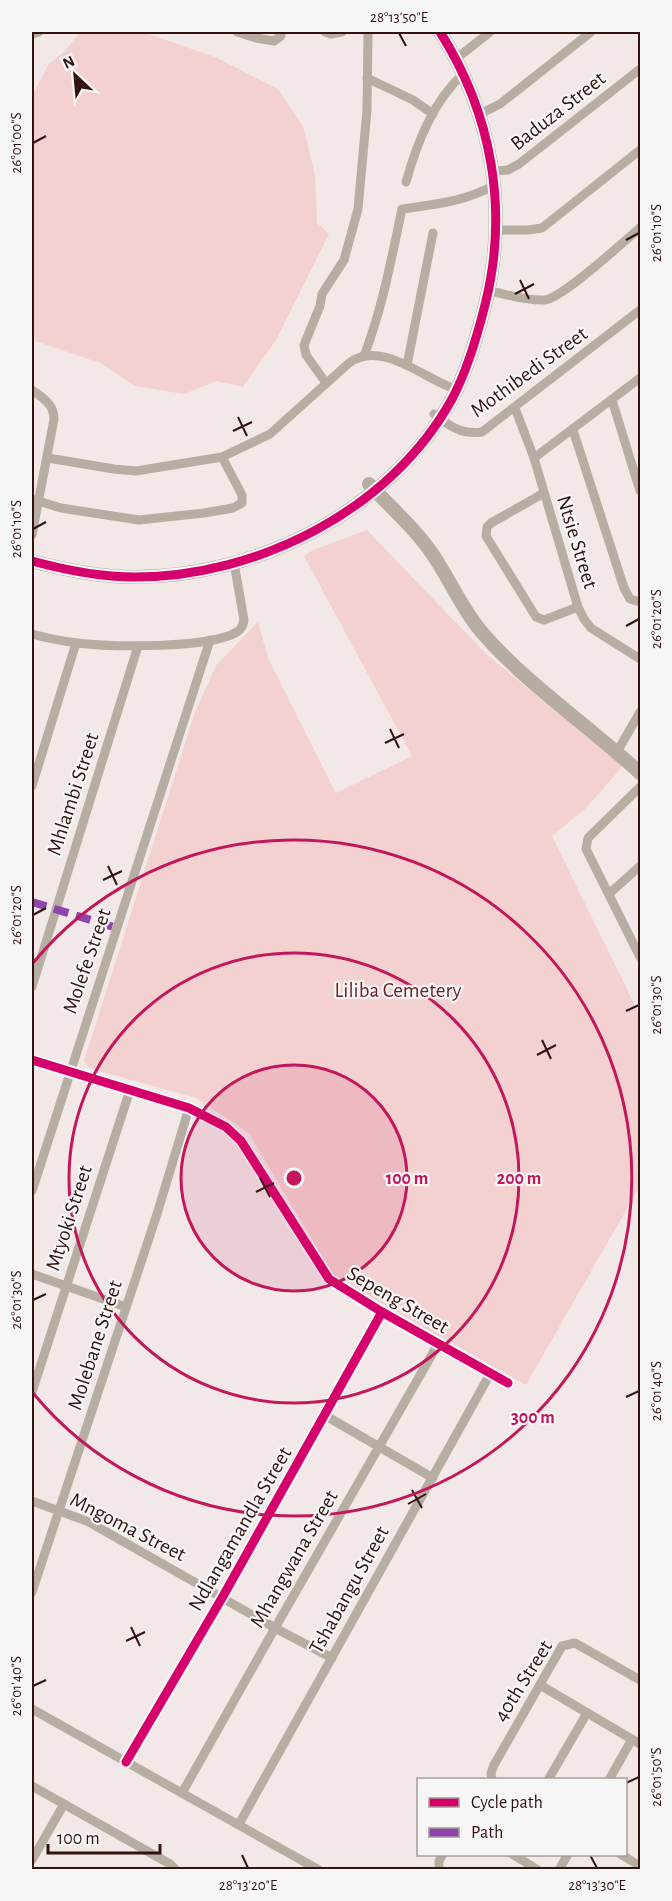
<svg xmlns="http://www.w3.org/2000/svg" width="672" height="1901" font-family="'Alegreya Sans',sans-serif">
	<rect width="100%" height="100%" fill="#f2e8e8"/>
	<g fill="#f3d1d0">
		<polygon points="80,32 143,32 215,57 278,89 303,126 315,175 317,223 329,234 276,340 243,387 217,381 184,394 135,386 100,363 35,341 32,327 32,96 48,65 66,50"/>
		<polygon points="367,530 486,654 623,766 586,808 552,836 640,1016 640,1186 526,1385 334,1277 249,1133 196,1098 89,1068 84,1061 195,712 217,664 258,622 268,658 336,793 412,756 304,556 313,550"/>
	</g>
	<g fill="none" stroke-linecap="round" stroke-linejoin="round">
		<g stroke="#b6aea2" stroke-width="9">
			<polyline points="237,32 256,38 274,41 281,36 281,32"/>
			<polyline points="325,32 331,34 342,32"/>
			<polyline points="32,34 39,32"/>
			<polyline points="457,58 490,32"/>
			<polyline points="367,78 413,100 433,114"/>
			<polyline points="480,114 500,104 591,32"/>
			<polyline points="494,171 508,170 519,164 640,69"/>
			<path d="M 406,182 C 417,143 433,101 464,73"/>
			<polyline points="496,230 528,230 542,228 640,150"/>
			<path d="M 489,291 C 506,294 526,301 544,300 C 562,299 623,242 640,228"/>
			<path d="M 364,356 C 383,306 391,260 402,209 C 437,204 463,202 495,185"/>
			<polyline points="407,365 433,233"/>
			<polyline points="326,383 306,355 304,345 320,306 322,294 344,260 358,209 367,110 368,32"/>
			<path d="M 32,390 C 43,398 54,404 54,419 L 32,535"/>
			<polyline points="612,400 640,491"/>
			<polyline points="515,408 534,458 578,607 584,619 591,628 640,659"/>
			<path d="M 434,414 C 449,426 462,435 482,432 L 640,310"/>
			<polyline points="573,430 624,588 630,599 640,602"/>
			<path d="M 48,458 L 114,469 L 136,471 L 222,457 L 270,434 L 349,363 C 380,340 421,376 450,387"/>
			<polyline points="534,458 640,378"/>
			<polyline points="544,493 491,523 487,527 486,536 536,617 544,620 578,607"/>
			<polyline points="32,499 61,508 139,520 204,513 233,508 242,503 242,495 222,457"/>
			<path d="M 32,634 C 46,638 62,641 77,643 C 112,647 208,649 237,632 C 242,629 243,625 244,620 L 234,563"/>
			<polyline points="617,752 640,712"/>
			<polyline points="32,786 76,643"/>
			<polyline points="640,787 588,838 586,849 640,957"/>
			<polyline points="609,894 640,866"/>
			<polyline points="32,987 138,646"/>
			<polyline points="32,1060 189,1108 226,1127 241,1141 329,1279 382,1312 508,1383"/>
			<polyline points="32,1191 210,640"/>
			<polyline points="32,1274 126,1307"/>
			<polyline points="32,1392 130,1090"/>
			<polyline points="326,1416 433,1478"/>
			<polyline points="32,1501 89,1522 275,1628 332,1658"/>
			<polyline points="32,1592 157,1214 189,1108"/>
			<polyline points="540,1685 640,1744"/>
			<polyline points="32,1709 319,1870"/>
			<polyline points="126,1762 222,1598 382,1312"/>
			<polyline points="492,1780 491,1773 494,1765 562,1646 575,1643 640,1680"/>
			<polyline points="548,1780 587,1713"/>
			<polyline points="609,1780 632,1739"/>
			<polyline points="32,1786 170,1864 176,1870"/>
			<polyline points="182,1793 275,1628 438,1344"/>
			<polyline points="239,1824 490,1374"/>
			<polyline points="512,1854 538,1870"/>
			<polyline points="620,1854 640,1866"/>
			<polyline points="32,1860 64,1804"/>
			<polyline points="439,1870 439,1861 443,1854"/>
			<polyline points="559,1870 568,1854"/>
		</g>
		<g stroke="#b6aca1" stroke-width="14">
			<path d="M 369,484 C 390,507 414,527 431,552 C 450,579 463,612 486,637 C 532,688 590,727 640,773"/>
			<path d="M 32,561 C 65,570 99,577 134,577 C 258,577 391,510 452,399 C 467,371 477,337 485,305 C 509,210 492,114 440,32"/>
		</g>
		<polyline stroke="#8e44ad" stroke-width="8" stroke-dasharray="15 8" stroke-linecap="butt" points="32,902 117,928"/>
		<defs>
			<g id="cycleway">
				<path d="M 32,561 C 65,570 99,577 134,577 C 258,577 391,510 452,399 C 467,371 477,337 485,305 C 509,210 492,114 440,32"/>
				<polyline points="32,1060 189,1108 226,1127 241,1141 329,1279 382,1312 508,1383"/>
				<polyline points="126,1762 222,1598 382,1312"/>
			</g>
		</defs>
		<use href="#cycleway" stroke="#f6f6f6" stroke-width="13"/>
		<use href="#cycleway" stroke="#d6006c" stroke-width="9"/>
	</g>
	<path fill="none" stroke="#321312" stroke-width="2" d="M 399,33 L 406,46M 33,143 L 46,136M 626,240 L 639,233M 520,280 L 529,299M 515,294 L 534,284M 238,417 L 247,436M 233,431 L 252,422M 33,529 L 46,522M 626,626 L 639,619M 390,729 L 399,748M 385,743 L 404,734M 108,866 L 117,885M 103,880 L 122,871M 33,915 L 46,908M 626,1011 L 639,1005M 542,1040 L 551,1059M 537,1055 L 556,1045M 260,1178 L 270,1197M 256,1192 L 274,1183M 33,1300 L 46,1294M 626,1397 L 639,1391M 412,1490 L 422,1508M 408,1504 L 426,1494M 131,1627 L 140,1646M 126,1641 L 145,1632M 33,1686 L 46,1680M 626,1783 L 639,1777M 242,1855 L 248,1868M 590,1855 L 597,1868"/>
	<circle cx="294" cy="1178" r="113" fill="#c2185b" fill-opacity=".12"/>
	<g fill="none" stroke="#c2185b" stroke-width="3">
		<circle cx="294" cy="1178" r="113"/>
		<circle cx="294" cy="1178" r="225"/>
		<path d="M33 963A338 338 0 1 1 33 1393"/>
	</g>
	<g text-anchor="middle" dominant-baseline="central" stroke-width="4.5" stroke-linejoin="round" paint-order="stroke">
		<g font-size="21" fill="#321312" stroke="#f6f6f6">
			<text transform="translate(558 111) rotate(-38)">Baduza Street</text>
			<text transform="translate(529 372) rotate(-36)">Mothibedi Street</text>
			<text transform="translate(577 542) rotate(73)">Ntsie Street</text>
			<text transform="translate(73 794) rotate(-72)">Mhlambi Street</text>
			<text transform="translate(87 961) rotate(-71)">Molefe Street</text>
			<text transform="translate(69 1218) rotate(-72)">Mtyoki Street</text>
			<text transform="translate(398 1300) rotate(30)">Sepeng Street</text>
			<text transform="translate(95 1345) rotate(-72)">Molebane Street</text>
			<text transform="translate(128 1527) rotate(27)">Mngoma Street</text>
			<text transform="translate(240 1529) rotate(-60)">Ndlangamandla Street</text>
			<text transform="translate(294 1559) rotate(-60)">Mhangwana Street</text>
			<text transform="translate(349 1590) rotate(-61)">Tshabangu Street</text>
			<text transform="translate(523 1681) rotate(-58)">40th Street</text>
		</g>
		<g font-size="21" fill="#701e22" stroke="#f6f6f6">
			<text x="398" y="990">Liliba Cemetery</text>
		</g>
	</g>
	<circle cx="294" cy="1178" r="9" fill="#c2185b" stroke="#f6f6f6" stroke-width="3"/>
	<g font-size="18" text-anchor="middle" font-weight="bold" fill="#c2185b" stroke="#f6f6f6" stroke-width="4.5" stroke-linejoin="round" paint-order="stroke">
		<text x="407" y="1184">100 m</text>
		<text x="519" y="1184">200 m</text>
		<text x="533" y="1423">300 m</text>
	</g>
	<rect width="672" height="1901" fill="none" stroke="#f6f6f6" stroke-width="66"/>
	<rect x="417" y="1778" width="210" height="78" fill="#f6f6f6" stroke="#a89b9b" stroke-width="1.5"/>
	<rect x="429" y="1798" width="30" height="9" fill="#d6006c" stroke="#a89b9b" stroke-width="1.5"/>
	<text x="471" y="1808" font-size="18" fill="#321312">Cycle path</text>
	<rect x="429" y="1828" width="30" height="9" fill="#8e44ad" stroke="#a89b9b" stroke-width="1.5"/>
	<text x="471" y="1838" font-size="18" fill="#321312">Path</text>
	<g transform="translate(75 75) rotate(334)" stroke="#f6f6f6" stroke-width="4.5" paint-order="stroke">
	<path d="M0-4.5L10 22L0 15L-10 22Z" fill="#321312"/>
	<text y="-9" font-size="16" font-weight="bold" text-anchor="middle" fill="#321312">N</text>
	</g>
	<path d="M48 1844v9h112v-9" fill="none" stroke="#321312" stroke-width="3"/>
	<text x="57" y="1844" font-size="18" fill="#321312" stroke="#f6f6f6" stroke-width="4.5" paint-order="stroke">100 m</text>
	<rect x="33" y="33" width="606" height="1835" fill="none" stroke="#321312" stroke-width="2"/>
	<g font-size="15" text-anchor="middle" fill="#321312">
		<text x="399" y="22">28°13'50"E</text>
		<text transform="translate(16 143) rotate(-90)" y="5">26°01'00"S</text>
		<text transform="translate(656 233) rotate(-90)" y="5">26°01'10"S</text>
		<text transform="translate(16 529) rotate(-90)" y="5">26°01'10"S</text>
		<text transform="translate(656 619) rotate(-90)" y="5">26°01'20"S</text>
		<text transform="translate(16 915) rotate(-90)" y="5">26°01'20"S</text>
		<text transform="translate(656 1005) rotate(-90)" y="5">26°01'30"S</text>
		<text transform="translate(16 1300) rotate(-90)" y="5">26°01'30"S</text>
		<text transform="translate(656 1391) rotate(-90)" y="5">26°01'40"S</text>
		<text transform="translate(16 1686) rotate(-90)" y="5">26°01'40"S</text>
		<text transform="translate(656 1777) rotate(-90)" y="5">26°01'50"S</text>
		<text x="248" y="1890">28°13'20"E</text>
		<text x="597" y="1890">28°13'30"E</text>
	</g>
</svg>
